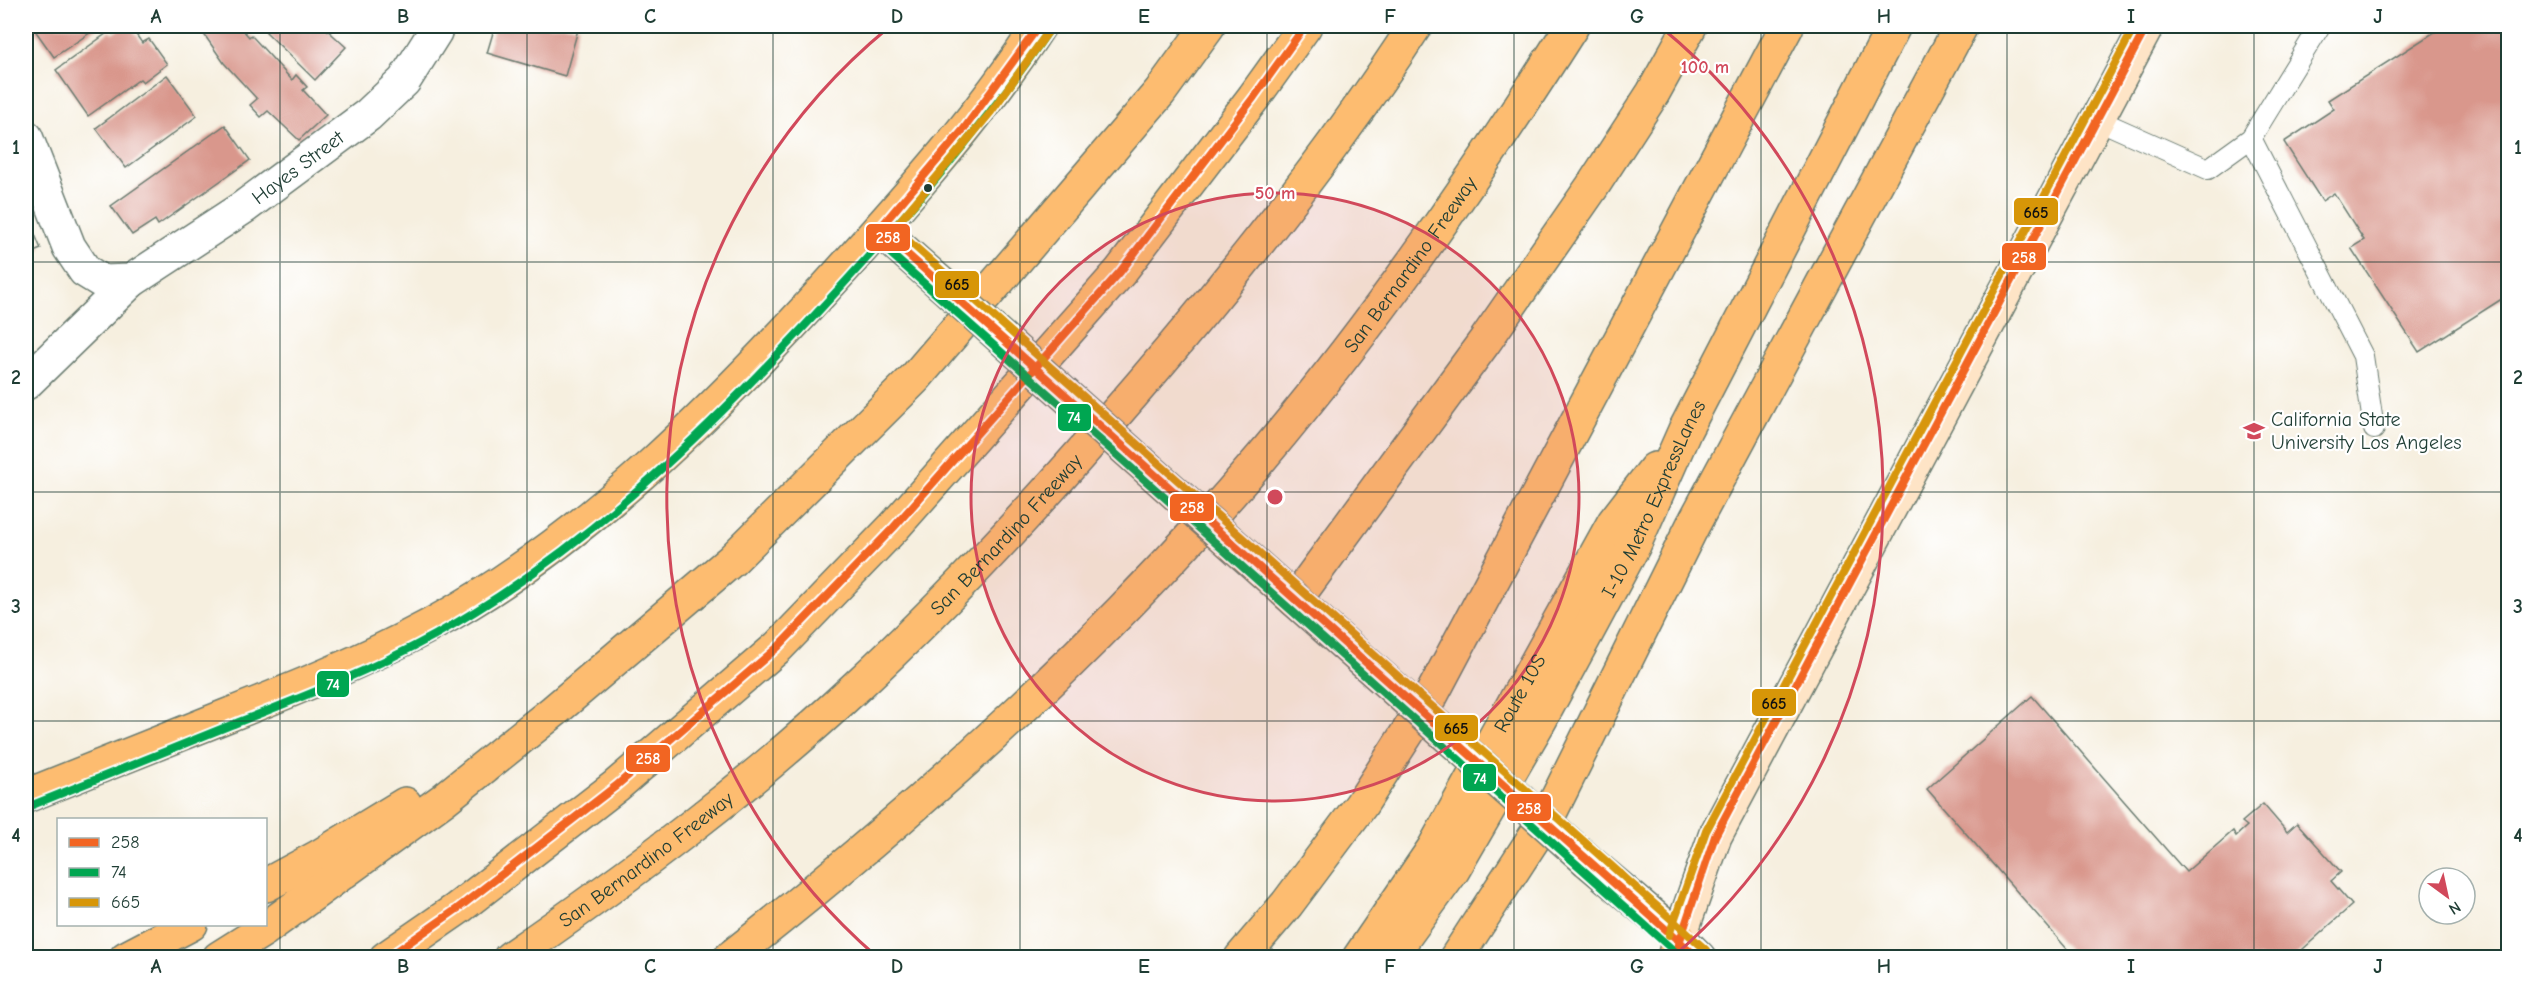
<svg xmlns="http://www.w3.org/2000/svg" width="2534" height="983" font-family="'Comic Neue',sans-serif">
	<rect width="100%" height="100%" fill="#fff"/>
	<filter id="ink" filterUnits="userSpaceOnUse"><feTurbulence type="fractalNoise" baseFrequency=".0167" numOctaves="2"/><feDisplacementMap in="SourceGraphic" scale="12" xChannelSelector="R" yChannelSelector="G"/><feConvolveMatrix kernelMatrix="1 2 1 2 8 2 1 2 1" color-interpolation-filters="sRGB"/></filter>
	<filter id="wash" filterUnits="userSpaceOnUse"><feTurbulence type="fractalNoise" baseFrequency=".008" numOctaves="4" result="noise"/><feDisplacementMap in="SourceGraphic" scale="24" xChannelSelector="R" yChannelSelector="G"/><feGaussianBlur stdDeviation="1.35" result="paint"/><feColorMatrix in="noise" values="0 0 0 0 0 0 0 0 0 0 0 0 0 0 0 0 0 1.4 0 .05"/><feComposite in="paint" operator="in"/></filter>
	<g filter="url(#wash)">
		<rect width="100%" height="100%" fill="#f6efdf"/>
		<g id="blocks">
			<g fill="#d9978c">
				<polygon points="32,26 100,26 54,57"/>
				<polygon points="125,26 130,26 142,43 149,39 167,64 143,82 140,79 88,116 56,70 110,31 113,34"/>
				<polygon points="200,26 239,26 249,37 251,35 292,80 296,75 307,87 303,90 326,115 299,140 268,111 261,117 250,105 257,99 224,63 199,27"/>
				<polygon points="266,26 323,26 346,47 315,80 266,32 269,28"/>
				<polygon points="495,26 579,26 565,76 487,53"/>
				<polygon points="2444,26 2508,26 2508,295 2419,352 2351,248 2364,240 2334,193 2322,201 2284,142 2334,109 2328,100"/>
				<polygon points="167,75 197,116 126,168 96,128"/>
				<polygon points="225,125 250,160 158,225 155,220 132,235 111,206"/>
				<polygon points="26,213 41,249 26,255"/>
				<polygon points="2032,696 2186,872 2233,831 2236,836 2247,826 2242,822 2263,804 2287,832 2297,823 2341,872 2331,881 2352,905 2293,958 2075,958 1927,789"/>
			</g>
		</g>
	</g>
	<g filter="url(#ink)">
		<use href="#blocks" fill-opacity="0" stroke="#6a7b70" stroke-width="1.5"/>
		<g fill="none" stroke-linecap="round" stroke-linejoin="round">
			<defs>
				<g id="service">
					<polyline points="2096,119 2208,169 2251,138 2320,26"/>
					<polyline points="2251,138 2363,356 2374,429"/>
				</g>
				<g id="minor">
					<path id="s1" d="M 26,137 L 69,247 L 85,271 L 103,282 L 131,281 L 244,207 L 368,115 L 404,81 L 435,32 L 437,26"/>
					<polyline points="26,383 131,281"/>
				</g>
				<polyline id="tertiary" points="1679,938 1699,958"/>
				<polyline id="secondary" points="1588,861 1679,938 1715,836 2147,26"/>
				<g id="primary">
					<polyline points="879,229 939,282"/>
					<path d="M 26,796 C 92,769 159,743 226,716 C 295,689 364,661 429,626 C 590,539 721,404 843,269 C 913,191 982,114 1039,26"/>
				</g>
				<g id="motorway">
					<polyline points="1295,600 1485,341 1592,187 1653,93 1690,26"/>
					<polyline points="266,885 318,857 405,804"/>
					<polyline points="126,958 191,924"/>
					<polyline points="219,958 265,929 443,800 554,711 732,560 915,378 1160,92 1208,26"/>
					<polyline points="386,958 457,909 616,786 778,647 894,527 1120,272 1254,97 1305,26"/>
					<path id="s2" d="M 510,958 C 631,875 749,787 856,687 C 959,591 1053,487 1144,381 C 1239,270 1336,148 1415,26"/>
					<path id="s3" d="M 730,958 C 922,807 1103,644 1261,458 C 1376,322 1477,175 1572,26"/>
					<polyline points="1241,958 1287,904 1361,805 1431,696 1787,26"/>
					<path id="s4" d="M 1359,958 L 1434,848 L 1614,522 L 1655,469"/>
					<path id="s5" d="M 1389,958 L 1453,870 L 1540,720 L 1634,545 L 1685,430 L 1894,26"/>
					<polyline points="1456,958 1550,813 1693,525 1961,26"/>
					<polyline points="1674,958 1679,938"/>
				</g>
			</defs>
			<use href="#service" stroke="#6a7b70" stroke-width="22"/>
			<use href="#minor" stroke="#6a7b70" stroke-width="36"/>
			<use href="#tertiary" stroke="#6a7b70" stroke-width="36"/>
			<use href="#secondary" stroke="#6a7b70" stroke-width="36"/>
			<use href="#primary" stroke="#6a7b70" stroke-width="36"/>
			<use href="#motorway" stroke="#6a7b70" stroke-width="36"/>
			<use href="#service" stroke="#fff" stroke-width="20"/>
			<use href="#minor" stroke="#fff" stroke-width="33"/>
			<use href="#tertiary" stroke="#fff" stroke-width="33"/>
			<use href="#secondary" stroke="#fee4c6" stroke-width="33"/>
			<use href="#primary" stroke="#fdbc70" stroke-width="33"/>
			<use href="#motorway" stroke="#fdbc70" stroke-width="33"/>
			<defs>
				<polyline id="secondary-bridge" points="1295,600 1588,861"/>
				<polyline id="primary-bridge" points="939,282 1295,600"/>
			</defs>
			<use href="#secondary-bridge" stroke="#6a7b70" stroke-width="36" stroke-linecap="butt"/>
			<use href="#primary-bridge" stroke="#6a7b70" stroke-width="36" stroke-linecap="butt"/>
			<use href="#secondary-bridge" stroke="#fee4c6" stroke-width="33"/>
			<use href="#primary-bridge" stroke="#fdbc70" stroke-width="33"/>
			<defs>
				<g id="bus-1">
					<polyline points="1039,26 963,130 879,229 1698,958"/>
					<polyline points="387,958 457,909 616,786 778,647 894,527 1120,272 1254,97 1305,26"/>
					<polyline points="1674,958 1715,836 2147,26"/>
				</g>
				<g id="bus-2">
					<polyline points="872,237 1682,958"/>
					<path d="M 30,806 C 97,779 164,752 231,725 C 300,698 370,671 435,635 C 591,548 717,422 837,291 C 912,209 985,125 1048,32"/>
				</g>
				<g id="bus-3">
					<polyline points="1048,32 991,112 894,228 1706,950"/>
					<polyline points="1669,935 1706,831 2135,26"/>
				</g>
			</defs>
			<use href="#bus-1" stroke="#fff" stroke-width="12"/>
			<use href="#bus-2" stroke="#fff" stroke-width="12"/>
			<use href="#bus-3" stroke="#fff" stroke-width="12"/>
			<use href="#bus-1" stroke="#f26522" stroke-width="8"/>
			<use href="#bus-2" stroke="#00a651" stroke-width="8"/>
			<use href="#bus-3" stroke="#d79608" stroke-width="8"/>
		</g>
	</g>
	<path fill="none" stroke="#1f3d34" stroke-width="1.5" stroke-opacity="0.55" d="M 280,26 L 280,958M 527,26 L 527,958M 773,26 L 773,958M 1020,26 L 1020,958M 1267,26 L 1267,958M 1514,26 L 1514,958M 1761,26 L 1761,958M 2007,26 L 2007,958M 2254,26 L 2254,958M 26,262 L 2508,262M 26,492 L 2508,492M 26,721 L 2508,721"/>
	<circle cx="1275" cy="497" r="304" fill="#d1495b" fill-opacity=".12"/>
	<g fill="none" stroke="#d1495b" stroke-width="3">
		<circle cx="1275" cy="497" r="304"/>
		<path d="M876 956A608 608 0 0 1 888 28M1662 28A608 608 0 0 1 1674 956"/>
	</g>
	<defs>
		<symbol id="university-bare" viewBox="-9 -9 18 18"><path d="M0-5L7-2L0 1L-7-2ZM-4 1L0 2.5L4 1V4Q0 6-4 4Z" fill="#d1495b" stroke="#fff" stroke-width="2.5" paint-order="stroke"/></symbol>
	</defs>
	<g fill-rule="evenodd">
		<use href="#university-bare" x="2239" y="416" width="30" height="30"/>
	</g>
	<circle fill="#1f3d34" stroke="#fff" stroke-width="2" cx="928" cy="188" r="5"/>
	<g text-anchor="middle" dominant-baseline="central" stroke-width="4.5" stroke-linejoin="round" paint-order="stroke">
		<g font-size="20" fill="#1f3d34" stroke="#fff">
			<text stroke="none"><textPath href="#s1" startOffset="398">Hayes Street</textPath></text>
			<text stroke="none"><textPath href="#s3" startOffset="975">San Bernardino Freeway</textPath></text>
			<text stroke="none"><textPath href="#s5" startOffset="531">I-10 Metro ExpressLanes</textPath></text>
			<text stroke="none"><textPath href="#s2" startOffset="654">San Bernardino Freeway</textPath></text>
			<text stroke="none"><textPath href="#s4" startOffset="310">Route 10S</textPath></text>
			<text stroke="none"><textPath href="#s2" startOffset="168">San Bernardino Freeway</textPath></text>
		</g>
		<g font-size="20" fill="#1f3d34" stroke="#fff" text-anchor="start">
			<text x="2271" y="419">California State<tspan x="2271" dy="23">University Los Angeles</tspan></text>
		</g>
	</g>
	<circle cx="1275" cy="497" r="9" fill="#d1495b" stroke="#fff" stroke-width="3"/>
	<g font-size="18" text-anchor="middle" font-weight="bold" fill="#d1495b" stroke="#fff" stroke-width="4.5" stroke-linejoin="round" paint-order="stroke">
		<text x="1705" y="73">100 m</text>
		<text x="1275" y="199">50 m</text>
	</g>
	<g stroke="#fff" stroke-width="2">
		<rect x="2013" y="197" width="46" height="29" rx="6" fill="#d79608"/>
		<rect x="865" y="223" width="46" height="29" rx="6" fill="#f26522"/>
		<rect x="2001" y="242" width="46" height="29" rx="6" fill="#f26522"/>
		<rect x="934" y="270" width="46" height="29" rx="6" fill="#d79608"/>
		<rect x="1057" y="403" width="35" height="29" rx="6" fill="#00a651"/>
		<rect x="1169" y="493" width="46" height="29" rx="6" fill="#f26522"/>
		<rect x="316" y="670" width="34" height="28" rx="6" fill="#00a651"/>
		<rect x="1751" y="688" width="46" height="29" rx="6" fill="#d79608"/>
		<rect x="1434" y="714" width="45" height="28" rx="6" fill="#d79608"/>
		<rect x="625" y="744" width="46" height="29" rx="6" fill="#f26522"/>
		<rect x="1462" y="763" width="35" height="29" rx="6" fill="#00a651"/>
		<rect x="1506" y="793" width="46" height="29" rx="6" fill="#f26522"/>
	</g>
	<g font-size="16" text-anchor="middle" font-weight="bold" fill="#fff">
		<text x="888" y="243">258</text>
		<text x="2024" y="263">258</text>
		<text x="1074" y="423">74</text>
		<text x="1192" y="513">258</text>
		<text x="333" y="690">74</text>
		<text x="648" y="764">258</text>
		<text x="1480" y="784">74</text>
		<text x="1529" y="814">258</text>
	</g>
	<g font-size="16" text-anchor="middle" font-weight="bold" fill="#111">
		<text x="2036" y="218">665</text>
		<text x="957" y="290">665</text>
		<text x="1774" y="709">665</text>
		<text x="1456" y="734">665</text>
	</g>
	<rect width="2534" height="983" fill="none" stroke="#fff" stroke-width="66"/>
	<rect x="57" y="818" width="210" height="108" fill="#ffffff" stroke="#a5b1ae" stroke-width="1.5"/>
	<rect x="69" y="838" width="30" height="9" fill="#f26522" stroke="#a5b1ae" stroke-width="1.5"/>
	<text x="111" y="848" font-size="18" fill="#1f3d34">258</text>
	<rect x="69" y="868" width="30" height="9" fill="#00a651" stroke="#a5b1ae" stroke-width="1.5"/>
	<text x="111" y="878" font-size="18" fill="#1f3d34">74</text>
	<rect x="69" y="898" width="30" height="9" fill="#d79608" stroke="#a5b1ae" stroke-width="1.5"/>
	<text x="111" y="908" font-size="18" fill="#1f3d34">665</text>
	<g transform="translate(2447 896) rotate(147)"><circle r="28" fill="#ffffff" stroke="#a5b1ae" stroke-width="1.5"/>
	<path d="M0-4.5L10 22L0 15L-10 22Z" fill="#d1495b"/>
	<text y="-9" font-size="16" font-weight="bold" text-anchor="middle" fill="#1f3d34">N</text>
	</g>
	<rect x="33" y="33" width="2468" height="917" fill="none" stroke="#1f3d34" stroke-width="2"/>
	<g font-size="20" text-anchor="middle" font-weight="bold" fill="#1f3d34">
		<text x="156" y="23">A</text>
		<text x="403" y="23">B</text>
		<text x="650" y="23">C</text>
		<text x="897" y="23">D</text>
		<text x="1144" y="23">E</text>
		<text x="1390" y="23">F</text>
		<text x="1637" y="23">G</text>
		<text x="1884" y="23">H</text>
		<text x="2131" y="23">I</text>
		<text x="2378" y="23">J</text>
		<text x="16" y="154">1</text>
		<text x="2518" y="154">1</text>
		<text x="16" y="384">2</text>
		<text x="2518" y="384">2</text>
		<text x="16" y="613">3</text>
		<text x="2518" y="613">3</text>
		<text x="16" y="842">4</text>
		<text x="2518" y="842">4</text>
		<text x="156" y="973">A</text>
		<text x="403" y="973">B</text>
		<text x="650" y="973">C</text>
		<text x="897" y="973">D</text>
		<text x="1144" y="973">E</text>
		<text x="1390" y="973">F</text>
		<text x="1637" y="973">G</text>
		<text x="1884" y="973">H</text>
		<text x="2131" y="973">I</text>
		<text x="2378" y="973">J</text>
	</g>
</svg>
